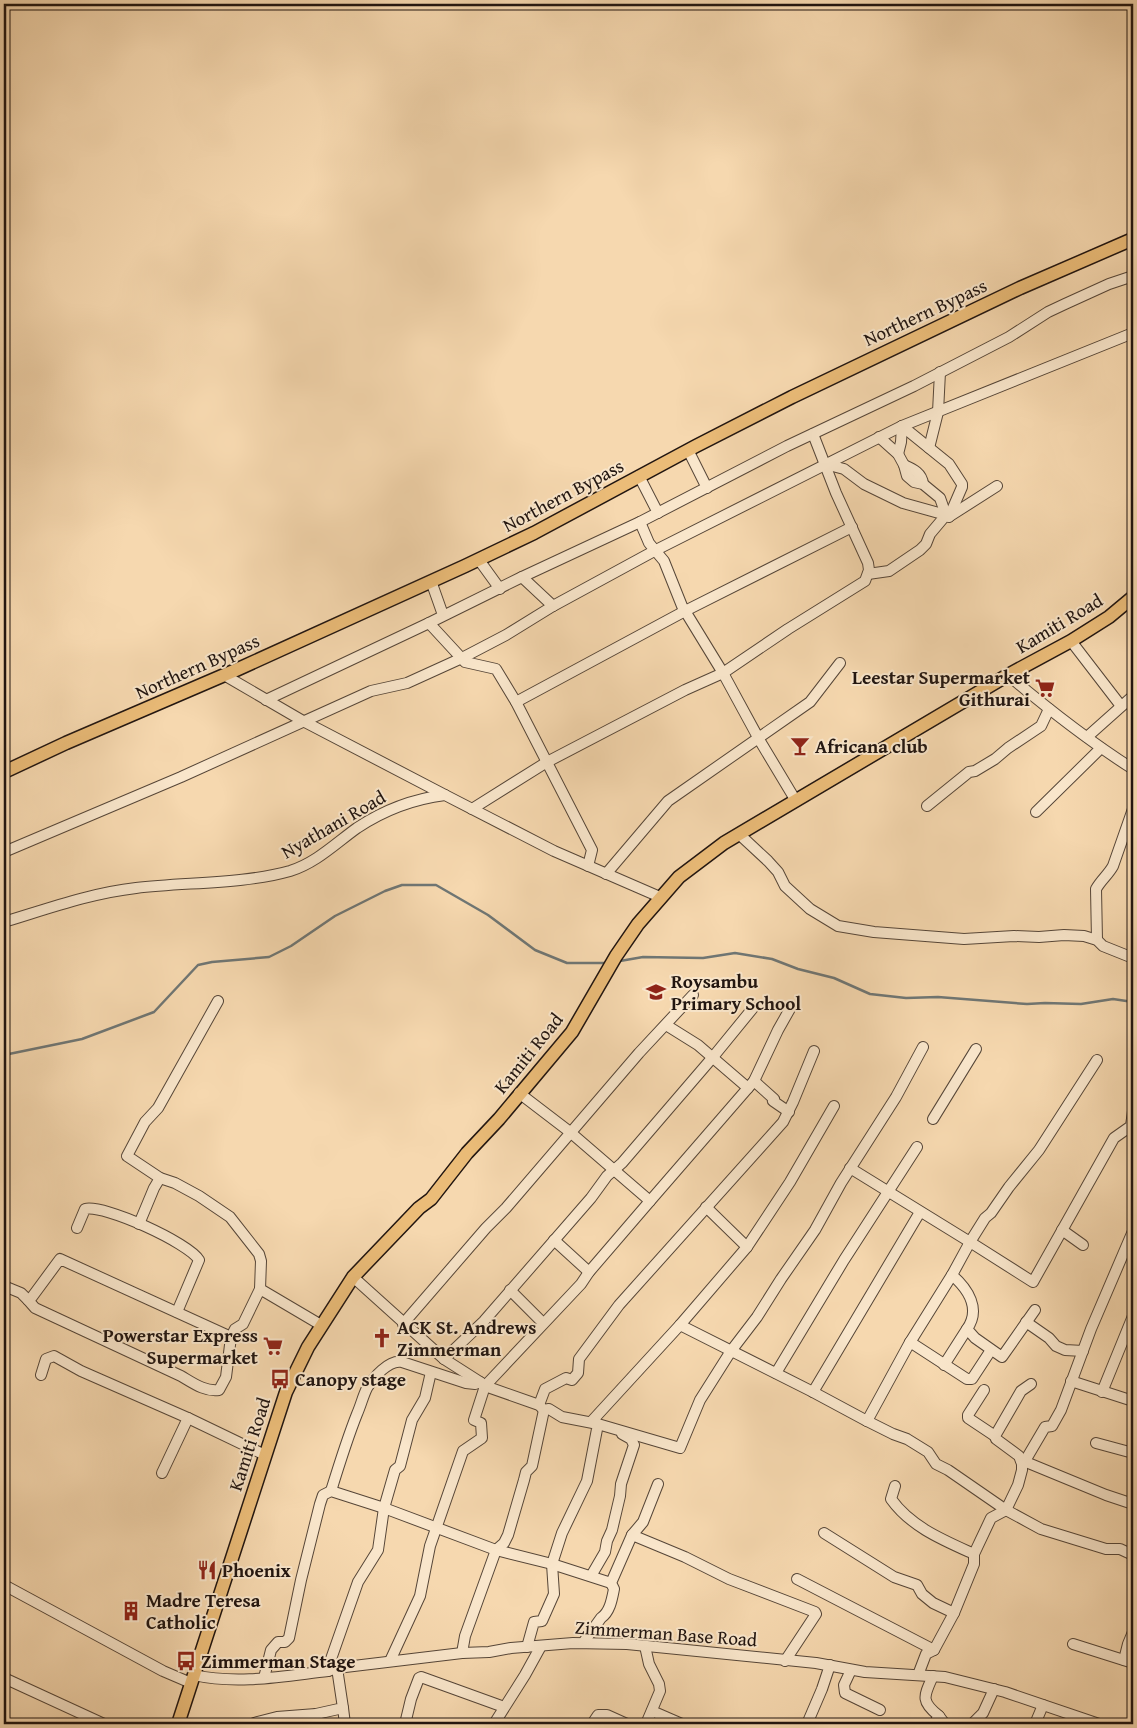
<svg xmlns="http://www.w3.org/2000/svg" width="1137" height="1728" font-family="'Gentium Book Plus',serif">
	<rect width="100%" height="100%" fill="#f6d8af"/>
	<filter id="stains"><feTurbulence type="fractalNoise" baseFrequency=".004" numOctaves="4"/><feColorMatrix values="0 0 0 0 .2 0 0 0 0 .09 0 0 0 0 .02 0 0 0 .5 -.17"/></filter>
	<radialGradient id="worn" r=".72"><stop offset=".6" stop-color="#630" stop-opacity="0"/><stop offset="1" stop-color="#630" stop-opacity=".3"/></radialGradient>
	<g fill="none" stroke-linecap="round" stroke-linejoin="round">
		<g stroke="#6f7674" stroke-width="2.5">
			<polyline points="620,961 643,957 703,958 735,953 772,959 798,969 834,978 870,994 906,998 938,997 1027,1004 1045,1003 1081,1004 1113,999 1133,1002"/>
			<polyline points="4,1055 82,1039 154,1012 198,965 212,962 269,957 291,946 335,916 385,891 402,885 436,885 488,915 535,950 567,963 604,963"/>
		</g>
		<defs>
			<g id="minor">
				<polyline points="879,437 898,454 904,465 907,476 914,482 923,484 940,498 946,515"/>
				<polyline points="929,448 938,412 940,372"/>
				<polyline points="688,450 707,488"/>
				<polyline points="898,454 901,442 902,426"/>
				<polyline points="825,464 844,469 864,484 903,503 946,515"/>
				<path d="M 904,465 C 913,469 922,473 923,484"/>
				<polyline points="639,476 658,513"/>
				<polyline points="950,516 997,486"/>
				<polyline points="640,522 649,543 664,561 682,606 723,673 760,741 796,801"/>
				<polyline points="479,560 500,589"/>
				<polyline points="868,574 889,571 920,550 926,544 930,534 946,515 949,517 962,487 962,484 949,464 902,426"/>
				<polyline points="522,577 553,606"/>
				<polyline points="431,581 443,615"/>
				<polyline points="429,623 465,662 496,669 516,702 592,850 588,866"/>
				<polyline points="1071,641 1121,706"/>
				<polyline points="224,675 303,721 445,795"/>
				<path d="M 1008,675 C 1048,709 1089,741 1133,769"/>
				<polyline points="266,700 429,623 522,577 640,522 787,446 914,386 1009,337 1048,312 1065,304 1109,284 1133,276"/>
				<polyline points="516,702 685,611 852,527"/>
				<polyline points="1087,737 1133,696"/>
				<polyline points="927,806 969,772 975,771 995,759 1008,748 1041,726 1049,709"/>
				<polyline points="472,809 547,762 685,690 723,673 788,629 865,581 869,570 868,563 836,493 813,434"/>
				<polyline points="1036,812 1101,748"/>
				<polyline points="739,834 768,861 778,872 785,886 810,909 838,926 874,932 964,939 1014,936 1039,937 1064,935 1084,936 1097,940 1103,946 1133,958"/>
				<polyline points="4,852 181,777 371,691 407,683 462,658 506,635 553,606 656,550 902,426 1133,333"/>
				<polyline points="606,874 668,801 810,702 840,663"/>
				<path d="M 4,922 C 47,909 91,893 136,888 C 185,882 244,884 290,871 C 316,863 336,843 357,828 C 384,810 413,799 445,795 L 554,851 L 660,897"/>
				<path d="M 1097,940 L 1096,889 C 1101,880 1108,875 1113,866 L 1133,809"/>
				<polyline points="218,1001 158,1108 145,1122 127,1156 160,1178 175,1183 199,1196 230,1217 259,1254 261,1261 260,1289"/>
				<polyline points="666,1025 698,1045 748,1088"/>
				<polyline points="754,1081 774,1099 773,1101 789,1112"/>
				<polyline points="834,1106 790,1182 747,1247 680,1325 591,1422 680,1448 700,1400 731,1351 757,1317 781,1279 815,1230 841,1183 896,1097 923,1047"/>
				<polyline points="933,1119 976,1049"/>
				<polyline points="850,1168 970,1242 985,1218 991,1213 1009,1187 1039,1150 1097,1060"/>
				<polyline points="650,1201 754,1081 778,1030 791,1007"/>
				<polyline points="706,1207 747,1247"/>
				<polyline points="139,1224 154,1188 160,1178"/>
				<path d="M 77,1228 L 85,1209 C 104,1204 189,1243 199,1260 L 177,1312"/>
				<polyline points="1062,1230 1083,1245"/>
				<polyline points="554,1240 589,1272"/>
				<polyline points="353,1277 444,1359 480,1382 485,1386 539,1405 544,1410 549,1409 562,1417 598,1424 587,1481 562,1533 552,1564 554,1594 542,1621 534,1622 527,1647"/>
				<polyline points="4,1286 21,1293 28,1300 32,1297 60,1259 231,1337 235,1329 243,1324 260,1289 321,1325"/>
				<polyline points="510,1290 543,1323"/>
				<path d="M 28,1300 L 35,1308 L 181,1376 C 193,1383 205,1392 219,1390 L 226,1377 L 231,1337"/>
				<path d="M 1035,1310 L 1002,1357 L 975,1338 L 967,1329 C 981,1309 968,1289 952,1275 L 970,1242 L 1033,1282 L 1114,1138 L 1131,1126 L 1133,1111"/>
				<polyline points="1026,1322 1049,1338 1056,1346 1065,1350 1083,1351"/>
				<polyline points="403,1324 486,1228 506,1208 639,1053 693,995"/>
				<polyline points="680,1325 813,1392 867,1421 893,1434 907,1439 928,1452 936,1464 948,1470 1006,1510 1041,1529 1106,1549 1120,1549 1133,1555"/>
				<polyline points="910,1342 967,1379 972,1379 991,1350"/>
				<polyline points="444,1359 484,1321 591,1198 607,1176 622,1163 713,1057 753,1008"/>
				<polyline points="944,1365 967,1329"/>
				<polyline points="776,1373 844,1260 917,1147"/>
				<polyline points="41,1375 46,1359 54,1356 81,1371 188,1418 265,1455"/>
				<polyline points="1071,1381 1133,1401"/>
				<polyline points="984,1390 968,1415 968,1418 995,1436"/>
				<polyline points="813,1392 920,1212"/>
				<polyline points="1102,1392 1133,1316"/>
				<polyline points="539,1405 545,1389 566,1378 572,1380 578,1373 579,1359 619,1305 783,1122 793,1102 814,1051"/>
				<polyline points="867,1421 909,1344 952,1275"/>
				<polyline points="1096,1443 1133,1453"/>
				<polyline points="1021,1460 1106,1495 1133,1504"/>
				<polyline points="1025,1461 1045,1427 1052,1426 1061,1410 1091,1329 1133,1231"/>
				<polyline points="162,1473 188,1418"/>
				<path d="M 895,1486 L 891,1499 C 911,1527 943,1540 974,1554"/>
				<path d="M 331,1491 C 339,1465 347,1439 357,1414 C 361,1405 363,1396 367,1388 C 373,1378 389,1359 402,1362 L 466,1383 L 475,1384 L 480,1382"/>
				<polyline points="824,1533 894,1577 917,1585 922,1594 933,1603 954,1613"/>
				<polyline points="632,1535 643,1522 658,1484"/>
				<polyline points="591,1576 605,1552 607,1541 612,1530 620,1496 621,1484 634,1445 631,1439 622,1434"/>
				<polyline points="797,1579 934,1650"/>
				<polyline points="4,1585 163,1671 191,1683"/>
				<path d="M 583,1643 L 601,1618 C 610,1612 612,1599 614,1589 L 611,1583 L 632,1535 L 685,1557 L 729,1579 L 815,1612 L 816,1614 L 785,1661"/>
				<polyline points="1073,1644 1133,1663"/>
				<polyline points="645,1646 649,1664 659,1684 660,1691 646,1724"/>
				<polyline points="462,1653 465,1636 496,1550 504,1543 508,1535 524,1480 526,1472 532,1466 544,1410"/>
				<polyline points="1124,1660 1128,1644 1133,1632"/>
				<polyline points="390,1661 420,1596 430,1546 463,1451 482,1438 481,1423 474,1420 485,1386 581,1284 589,1272 650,1201 570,1132 519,1093"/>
				<polyline points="851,1670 844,1685 845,1693 880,1710"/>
				<polyline points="328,1671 331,1659 358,1582 378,1550 384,1508 395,1470 400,1466 412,1420 425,1398 431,1372"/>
				<path d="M 194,1675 C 238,1685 284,1676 328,1671 L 337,1668 L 462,1653 L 489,1652 L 511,1648 L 573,1643 L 627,1644 L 816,1663 L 865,1672 L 945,1677 L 1005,1692 L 1099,1724"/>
				<polyline points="918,1675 926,1654 934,1650 954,1613 974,1564 974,1554 991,1518 1006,1510 1018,1485 1022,1470 1022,1464 1019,1456 996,1439 995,1436 1021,1391 1031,1384"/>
				<path d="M 933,1676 C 924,1696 920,1701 939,1716 L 934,1724"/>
				<polyline points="4,1678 104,1724"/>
				<polyline points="264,1678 271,1650 278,1642 285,1642 289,1638 301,1580 320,1504 323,1495 331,1491 384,1508 496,1550 552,1564 611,1583"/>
				<polyline points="343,1708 345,1724"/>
				<polyline points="652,1711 682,1724"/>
				<polyline points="939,1716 945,1724"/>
				<polyline points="254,1723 277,1717 316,1714 343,1708 337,1668"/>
				<polyline points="314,1724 316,1714"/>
				<polyline points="405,1724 411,1699 419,1678 421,1677 504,1707"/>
				<polyline points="494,1724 525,1675 541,1646"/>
				<polyline points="592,1724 598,1715 607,1715 627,1724"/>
				<polyline points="807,1724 822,1689 830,1665"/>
				<polyline points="972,1724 983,1713 994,1689"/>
				<polyline points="1035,1724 1043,1705"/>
			</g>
			<g id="major">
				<polyline points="4,772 66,743 236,670 465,566 534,533 696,446 792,397 1020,288 1133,239"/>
				<polyline points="178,1724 286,1392 308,1347 353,1277 419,1208 431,1199 467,1153 499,1119 572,1032 616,956 638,924 679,877 724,843 1008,675 1071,641 1109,617 1133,597"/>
			</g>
		</defs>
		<use href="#minor" stroke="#564638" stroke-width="12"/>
		<use href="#major" stroke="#211510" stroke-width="15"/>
		<use href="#minor" stroke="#f9e6cb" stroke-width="10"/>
		<use href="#major" stroke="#ebbc78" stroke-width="12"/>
	</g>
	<defs>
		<symbol id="supermarket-bare" viewBox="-9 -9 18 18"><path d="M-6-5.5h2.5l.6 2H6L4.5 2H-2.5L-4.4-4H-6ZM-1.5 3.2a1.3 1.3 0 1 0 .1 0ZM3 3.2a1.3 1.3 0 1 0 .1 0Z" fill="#8f2418" stroke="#f9e6cb" stroke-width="2.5" paint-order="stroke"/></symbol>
		<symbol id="bar-bare" viewBox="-9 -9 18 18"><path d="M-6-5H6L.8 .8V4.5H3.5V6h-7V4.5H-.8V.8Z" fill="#8f2418" stroke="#f9e6cb" stroke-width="2.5" paint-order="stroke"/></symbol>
		<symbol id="school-bare" viewBox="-9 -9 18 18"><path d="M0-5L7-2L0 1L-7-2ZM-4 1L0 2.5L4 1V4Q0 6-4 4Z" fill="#8f2418" stroke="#f9e6cb" stroke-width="2.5" paint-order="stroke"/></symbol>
		<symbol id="church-bare" viewBox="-9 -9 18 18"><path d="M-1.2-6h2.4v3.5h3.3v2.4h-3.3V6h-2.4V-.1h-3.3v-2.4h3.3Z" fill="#8f2418" stroke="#f9e6cb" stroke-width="2.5" paint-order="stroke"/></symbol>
		<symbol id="bus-bare" viewBox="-9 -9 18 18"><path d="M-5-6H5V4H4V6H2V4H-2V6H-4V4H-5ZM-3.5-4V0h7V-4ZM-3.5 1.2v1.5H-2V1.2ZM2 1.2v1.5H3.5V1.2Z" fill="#8f2418" stroke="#f9e6cb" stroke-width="2.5" paint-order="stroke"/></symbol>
		<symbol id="restaurant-bare" viewBox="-9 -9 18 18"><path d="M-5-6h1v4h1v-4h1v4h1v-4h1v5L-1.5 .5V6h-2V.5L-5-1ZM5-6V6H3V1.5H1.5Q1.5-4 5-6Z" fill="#8f2418" stroke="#f9e6cb" stroke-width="2.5" paint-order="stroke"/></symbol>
		<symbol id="building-bare" viewBox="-9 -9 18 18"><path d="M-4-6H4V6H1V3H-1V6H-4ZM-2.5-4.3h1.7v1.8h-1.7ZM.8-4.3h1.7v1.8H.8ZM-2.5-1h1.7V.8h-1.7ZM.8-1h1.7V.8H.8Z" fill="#8f2418" stroke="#f9e6cb" stroke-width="2.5" paint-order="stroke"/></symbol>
	</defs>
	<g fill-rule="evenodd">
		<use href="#supermarket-bare" x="1031" y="674" width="28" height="28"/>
		<use href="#bar-bare" x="786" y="732" width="28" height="28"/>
		<use href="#school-bare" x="642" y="978" width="28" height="28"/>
		<use href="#church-bare" x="368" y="1324" width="28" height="28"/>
		<use href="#supermarket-bare" x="259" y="1332" width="28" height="28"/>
		<use href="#bus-bare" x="266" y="1365" width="28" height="28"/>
		<use href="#restaurant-bare" x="193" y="1556" width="28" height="28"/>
		<use href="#building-bare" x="117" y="1597" width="28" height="28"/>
		<use href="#bus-bare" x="172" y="1647" width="28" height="28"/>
	</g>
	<g text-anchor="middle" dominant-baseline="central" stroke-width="4" stroke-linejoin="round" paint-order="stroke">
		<g font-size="19" fill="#211510" stroke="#f9e6cb">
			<text transform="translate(925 312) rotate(-25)">Northern Bypass</text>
			<text transform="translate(563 495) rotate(-28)">Northern Bypass</text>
			<text transform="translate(1059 623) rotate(-31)">Kamiti Road</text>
			<text transform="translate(197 666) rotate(-24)">Northern Bypass</text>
			<text transform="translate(333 824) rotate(-30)">Nyathani Road</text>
			<text transform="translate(528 1053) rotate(-51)">Kamiti Road</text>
			<text transform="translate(249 1444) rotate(-72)">Kamiti Road</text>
			<text transform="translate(666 1633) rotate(4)">Zimmerman Base Road</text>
		</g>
		<g font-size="19" font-weight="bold" fill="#211510" stroke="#f9e6cb" text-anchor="start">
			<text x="1030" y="677" text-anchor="end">Leestar Supermarket<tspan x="1030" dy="22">Githurai</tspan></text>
			<text x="815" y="746">Africana club</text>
			<text x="671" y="981">Roysambu<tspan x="671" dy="22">Primary School</tspan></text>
			<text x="397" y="1327">ACK St. Andrews<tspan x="397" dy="22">Zimmerman</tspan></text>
			<text x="258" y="1335" text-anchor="end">Powerstar Express<tspan x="258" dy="22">Supermarket</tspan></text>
			<text x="295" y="1379">Canopy stage</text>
			<text x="222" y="1570">Phoenix</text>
			<text x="146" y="1600">Madre Teresa<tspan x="146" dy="22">Catholic</tspan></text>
			<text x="201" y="1661">Zimmerman Stage</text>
		</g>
	</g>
	<rect width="1137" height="1728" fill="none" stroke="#f6d8af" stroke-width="20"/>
	<rect x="5" y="5" width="1127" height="1718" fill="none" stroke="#211510" stroke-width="2.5"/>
	<rect x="10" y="10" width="1117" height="1708" fill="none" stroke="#211510"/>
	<rect width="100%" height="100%" filter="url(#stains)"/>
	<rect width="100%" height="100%" fill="url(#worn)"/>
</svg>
